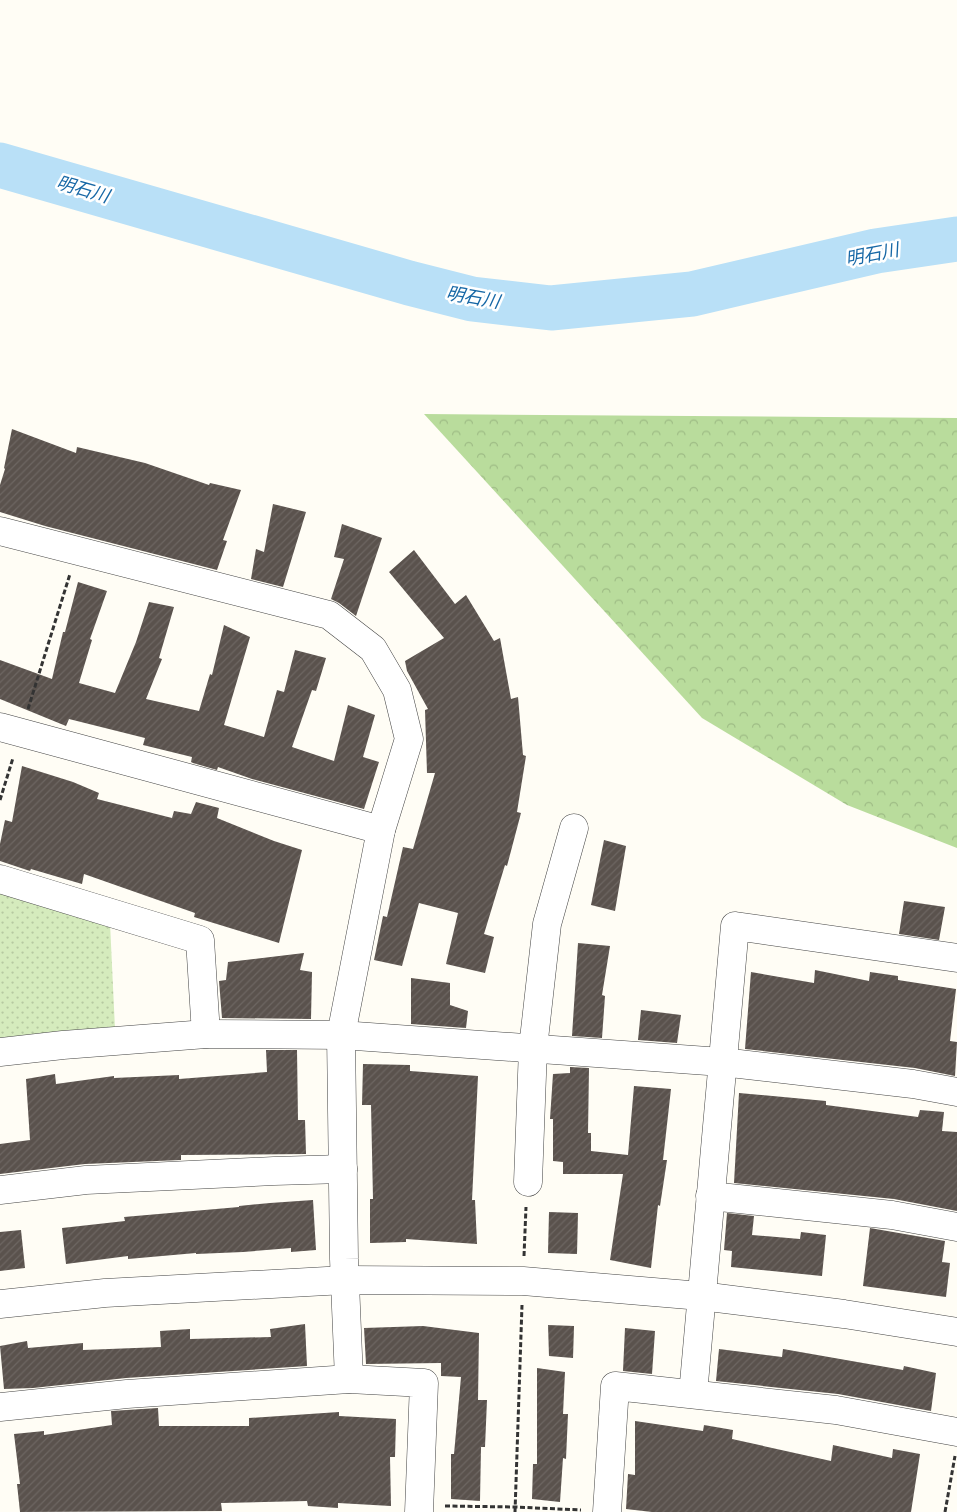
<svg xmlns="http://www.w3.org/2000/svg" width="957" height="1512" font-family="'Roboto Serif','Noto Sans JP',serif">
	<defs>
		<pattern id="forest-crowns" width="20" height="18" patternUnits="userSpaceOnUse" patternTransform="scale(1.25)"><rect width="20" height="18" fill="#b9dc9c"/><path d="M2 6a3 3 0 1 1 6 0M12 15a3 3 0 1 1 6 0" fill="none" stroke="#9ebc85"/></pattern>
		<pattern id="park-dots" width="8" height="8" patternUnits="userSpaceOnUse" patternTransform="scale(1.25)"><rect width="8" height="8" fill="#d5ebbd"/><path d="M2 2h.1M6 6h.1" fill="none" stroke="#b6c8a1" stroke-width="1.8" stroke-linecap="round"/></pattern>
		<pattern id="building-hatch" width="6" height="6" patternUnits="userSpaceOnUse" patternTransform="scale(1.25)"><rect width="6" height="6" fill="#5a524d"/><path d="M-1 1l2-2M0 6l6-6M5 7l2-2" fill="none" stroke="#6d6662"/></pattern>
	</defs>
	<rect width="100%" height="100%" fill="#fffdf5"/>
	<polygon fill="url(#forest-crowns)" points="424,414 957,418 957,848 847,805 702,718"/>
	<polygon fill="url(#park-dots)" points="0,891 110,923 115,1029 0,1042"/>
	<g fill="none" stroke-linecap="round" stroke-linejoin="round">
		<polyline stroke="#b9e0f7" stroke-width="45" points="0,165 409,283 472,299 551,308 692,294 876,251 957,239"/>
	</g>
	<g fill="url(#building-hatch)">
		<polygon points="12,429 76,453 77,447 145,463 209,485 210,483 241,490 223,540 227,541 217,570 45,526 0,512 0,485 5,469 4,468"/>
		<polygon points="273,504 306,512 283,587 251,579 256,549 264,552"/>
		<polygon points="342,524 382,538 356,616 339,603 331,599 344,559 334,557"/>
		<polygon points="414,550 455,604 466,595 494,641 500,638 511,699 518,697 523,755 526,756 517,812 521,813 507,866 505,865 484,934 494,937 485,973 446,964 458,913 419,903 402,966 374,960 383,916 387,917 403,847 413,849 435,773 427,773 425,710 428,709 407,671 405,661 444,638 389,572"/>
		<polygon points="78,582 107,591 90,639 92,640 79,683 115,693 136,642 149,602 174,607 159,658 162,659 146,699 199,711 210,674 212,675 224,625 250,637 224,725 264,737 277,690 284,692 295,650 326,658 316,691 312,690 292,747 334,761 348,705 375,715 363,757 379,762 364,809 252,779 218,767 217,770 193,763 191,762 192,757 143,745 145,738 69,719 66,726 0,699 0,660 52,679 63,632 65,632"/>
		<polygon points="22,766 73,782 99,793 97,799 172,818 174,811 191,814 196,802 219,808 217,818 274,841 302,850 279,943 194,917 195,913 84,874 82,884 31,869 30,871 0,861 0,844 5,820 12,822"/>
		<polygon points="604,840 626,846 615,911 591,905"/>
		<polygon points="904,901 945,907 939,940 899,934"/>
		<polygon points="578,943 610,946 602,995 605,996 602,1038 572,1036"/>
		<polygon points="304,953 300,970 312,972 311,1019 222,1018 219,981 226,980 228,962"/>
		<polygon points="815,970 869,981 870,972 898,976 898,980 956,989 950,1041 957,1042 955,1076 915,1068 745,1049 751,972 814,983"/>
		<polygon points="411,978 450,983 450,1005 468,1011 466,1028 411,1024"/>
		<polygon points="641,1010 681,1015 677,1043 638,1040"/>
		<polygon points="266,1050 297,1050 298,1120 305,1120 306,1154 181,1155 181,1160 85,1164 0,1174 0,1144 30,1140 26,1079 55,1074 56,1084 114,1076 114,1078 179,1075 179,1079 267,1072"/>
		<polygon points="363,1064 410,1065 410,1071 478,1076 472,1200 475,1200 477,1244 406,1239 406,1242 370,1243 370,1199 373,1199 371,1105 362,1105"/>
		<polygon points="570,1067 589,1068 588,1133 591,1133 591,1151 628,1155 634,1086 671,1089 663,1160 667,1160 660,1206 658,1205 651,1268 610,1260 623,1174 563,1174 563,1162 553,1161 553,1119 550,1119 553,1074 570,1073"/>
		<polygon points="739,1093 826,1101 826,1105 918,1117 920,1110 944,1112 942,1131 957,1132 957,1211 894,1199 734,1183"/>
		<polygon points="313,1200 316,1250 291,1252 291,1248 243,1252 196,1254 196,1253 128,1259 128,1256 66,1264 62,1228 125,1221 124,1217 239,1207 239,1206 270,1203"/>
		<polygon points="549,1212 578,1213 577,1254 548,1253"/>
		<polygon points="727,1213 754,1216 752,1235 800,1239 801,1232 826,1235 822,1276 731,1267 732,1251 724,1250"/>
		<polygon points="870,1228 945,1241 942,1262 950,1263 946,1297 863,1286"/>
		<polygon points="21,1230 25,1268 0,1271 0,1232"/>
		<polygon points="305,1324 307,1366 126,1378 33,1388 4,1389 0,1346 27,1341 28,1348 83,1343 83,1350 161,1347 160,1331 190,1329 190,1339 271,1337 270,1329"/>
		<polygon points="548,1325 574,1326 573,1358 549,1356"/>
		<polygon points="423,1326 479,1333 478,1400 487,1400 485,1447 481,1447 480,1501 451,1499 451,1454 454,1454 461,1377 441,1376 441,1363 366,1364 364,1328"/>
		<polygon points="625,1328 655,1331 652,1374 623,1371"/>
		<polygon points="719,1349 782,1357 783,1349 903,1370 904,1366 936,1373 931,1411 838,1394 716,1381"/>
		<polygon points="537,1368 565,1372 563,1414 568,1414 566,1459 563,1458 560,1502 532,1499 533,1464 537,1464"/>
		<polygon points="158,1408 159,1426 249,1426 249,1418 339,1412 339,1416 396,1419 395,1457 390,1457 391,1506 338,1503 338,1508 308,1506 307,1501 221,1503 222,1511 20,1512 17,1484 20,1484 14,1434 44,1431 44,1435 112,1425 111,1411"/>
		<polygon points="635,1421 703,1431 704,1425 733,1430 732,1439 831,1461 833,1445 892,1458 893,1449 920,1454 911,1512 652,1512 626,1509 628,1474 635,1475"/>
	</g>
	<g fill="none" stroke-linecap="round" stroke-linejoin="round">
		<defs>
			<g id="minor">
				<polyline points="0,531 329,615 373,649 397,690 409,739 381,830 341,1035 344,1259 349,1379"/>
				<polyline points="0,727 381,830"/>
				<polyline points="0,879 200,940 206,1034"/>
				<polyline points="0,1052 63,1045 206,1034 341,1035 722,1062 913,1084 957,1092"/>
				<polyline points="528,1182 533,1048 547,924 574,828"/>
				<polyline points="0,1190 86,1180 274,1171 343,1169"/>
				<polyline points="710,1196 892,1215 957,1227"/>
				<polyline points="693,1394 735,926 957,958"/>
				<polyline points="0,1407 127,1394 349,1379 424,1383 419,1512"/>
				<polyline points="607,1512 615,1386 836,1410 957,1432"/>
			</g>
			<polyline id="tertiary" points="0,1304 105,1293 345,1280 523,1281 701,1296 844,1314 957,1332"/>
		</defs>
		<use href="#minor" stroke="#444" stroke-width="29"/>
		<use href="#tertiary" stroke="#444" stroke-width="29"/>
		<g stroke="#333" stroke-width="3" stroke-dasharray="5 2.5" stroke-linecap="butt">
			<polyline points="28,709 70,574"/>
			<polyline points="0,800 13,758"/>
			<polyline points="524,1256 526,1207"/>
			<polyline points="445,1506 515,1507 581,1510"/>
			<polyline points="515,1512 522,1305"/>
			<polyline points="945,1512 955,1456"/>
		</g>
		<use href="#minor" stroke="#fff" stroke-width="28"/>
		<use href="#tertiary" stroke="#fff" stroke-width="28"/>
	</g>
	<g text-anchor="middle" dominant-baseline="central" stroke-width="5" stroke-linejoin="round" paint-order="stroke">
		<g font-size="18" font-style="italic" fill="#1768a6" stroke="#fff">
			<text transform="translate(83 189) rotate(16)">明石川</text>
			<text transform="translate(872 254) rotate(-11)">明石川</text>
			<text transform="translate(473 297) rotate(10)">明石川</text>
		</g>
	</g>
</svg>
